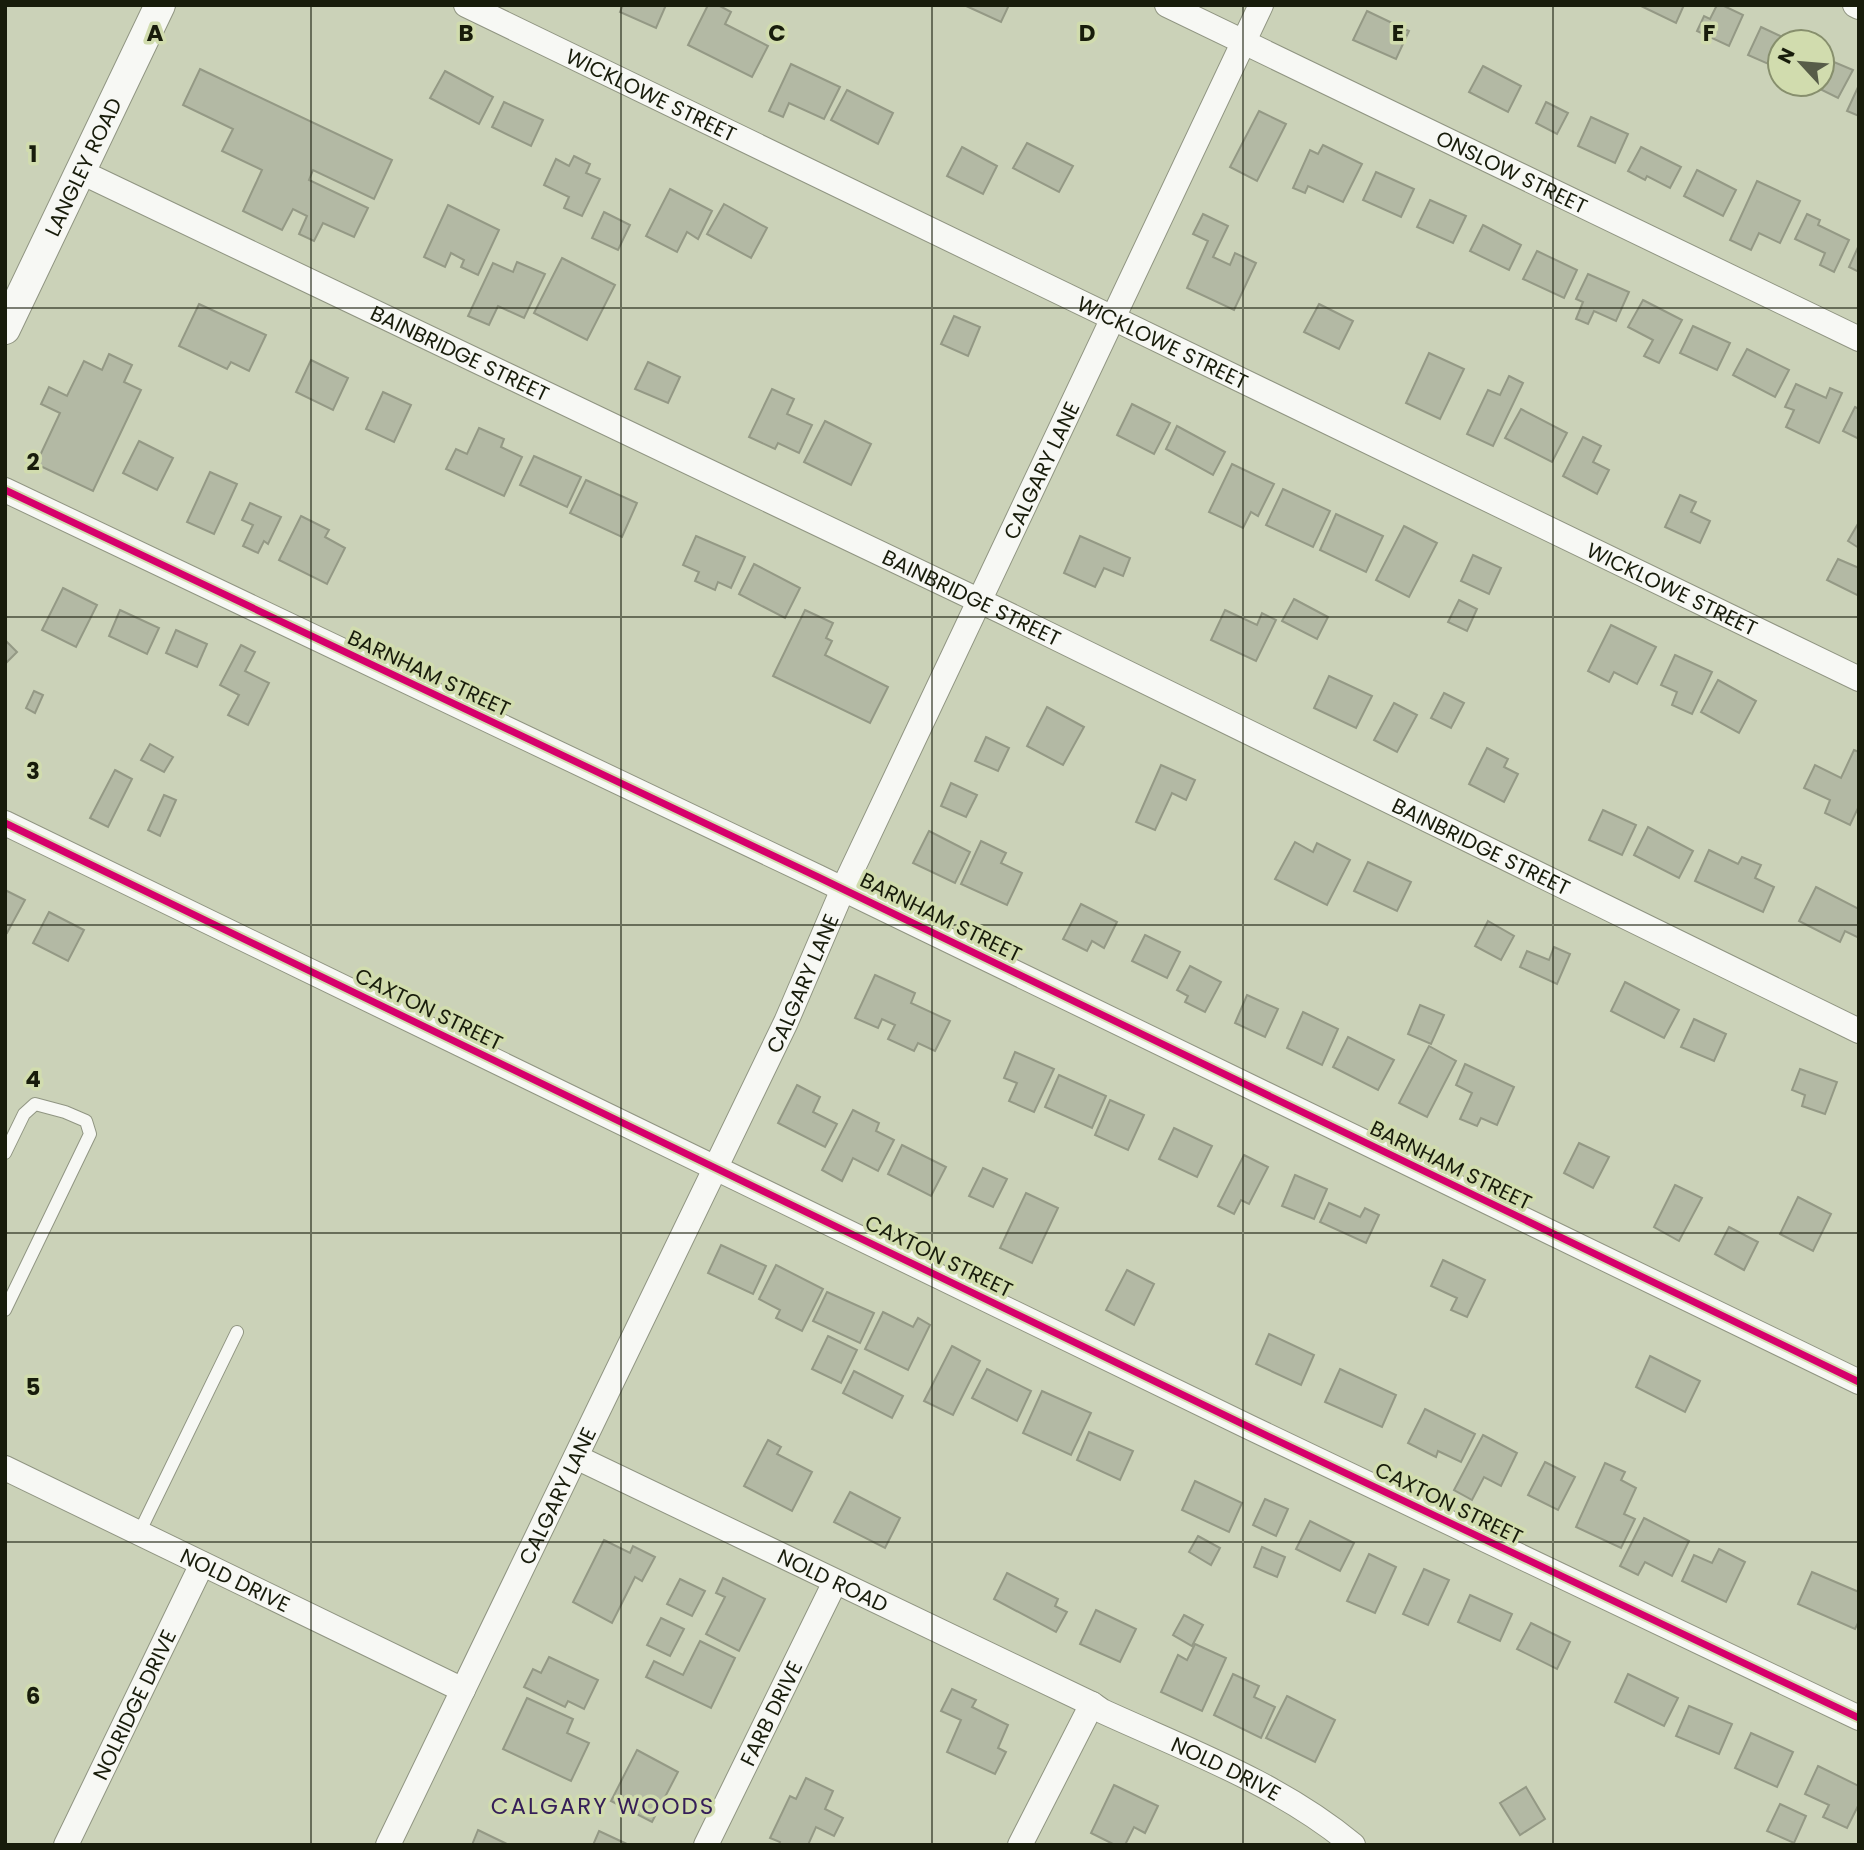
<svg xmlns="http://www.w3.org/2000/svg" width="1864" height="1850" font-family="Poppins,sans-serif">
	<rect width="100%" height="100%" fill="#cbd2b8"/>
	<g fill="#b3b9a4" stroke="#949985" stroke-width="2">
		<polygon points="623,5 666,5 656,28 620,12"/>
		<polygon points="708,5 718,5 731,12 725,24 768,46 752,77 688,45"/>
		<polygon points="964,5 1009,5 1001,22"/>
		<polygon points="1639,5 1684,5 1676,23"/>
		<polygon points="1717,5 1722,5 1743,15 1729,46 1697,31 1704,16 1710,19"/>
		<polygon points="1367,11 1409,31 1396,59 1353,40"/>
		<polygon points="1761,27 1793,42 1780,42 1780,69 1748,55"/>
		<polygon points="1822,57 1853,70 1838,98 1810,84 1822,84"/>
		<polygon points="791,64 840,87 824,119 789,103 783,117 769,111"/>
		<polygon points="1483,66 1521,86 1508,112 1469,92"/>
		<polygon points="200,69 392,160 374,199 313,170 309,180 368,208 354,237 323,223 314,241 299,234 307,216 293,209 282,230 243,211 262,170 222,151 233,129 183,105"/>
		<polygon points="445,71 493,97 479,124 430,98"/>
		<polygon points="1859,85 1859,116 1847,111"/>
		<polygon points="847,90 893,113 878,144 831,120"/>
		<polygon points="504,102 543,120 531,146 492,127"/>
		<polygon points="1546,102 1568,113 1557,134 1536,123"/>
		<polygon points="1259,111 1286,124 1257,181 1230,167"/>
		<polygon points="1591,117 1628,134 1615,163 1578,146"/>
		<polygon points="1027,143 1073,166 1059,192 1013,168"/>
		<polygon points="1323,145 1362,164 1343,202 1308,186 1305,193 1293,188 1310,150 1318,154"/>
		<polygon points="962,147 997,166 983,194 947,176"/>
		<polygon points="1641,147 1681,167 1670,188 1647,176 1645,180 1628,171"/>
		<polygon points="574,156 590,164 586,173 600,179 582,216 564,208 569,197 544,185 556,159 569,166"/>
		<polygon points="1697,170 1736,190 1723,216 1684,196"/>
		<polygon points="1376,172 1414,189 1401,217 1363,200"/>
		<polygon points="1757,181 1800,201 1780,243 1759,233 1751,250 1730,240"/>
		<polygon points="670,189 712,211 698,239 687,232 677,252 646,236"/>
		<polygon points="1430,200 1466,216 1453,243 1417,227"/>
		<polygon points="724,204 767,228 751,258 707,234"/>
		<polygon points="448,205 499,230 478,275 461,267 464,260 451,253 445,267 424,257"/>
		<polygon points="604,212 630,225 618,250 592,238"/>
		<polygon points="1203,214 1228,226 1213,257 1230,265 1235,253 1256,263 1234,310 1187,288 1208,241 1193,234"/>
		<polygon points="1807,214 1820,220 1818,225 1849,240 1834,272 1820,265 1825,253 1795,239"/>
		<polygon points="1483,225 1521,245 1509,270 1470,251"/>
		<polygon points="1859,245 1859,272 1849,267"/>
		<polygon points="1537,251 1577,270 1564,298 1523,279"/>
		<polygon points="562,258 615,285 587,340 534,313"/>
		<polygon points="517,262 545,274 524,318 498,306 489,325 468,316 493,263 513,272"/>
		<polygon points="1588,274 1629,292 1616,321 1594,311 1588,324 1576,319 1583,302 1576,299"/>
		<polygon points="1643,300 1682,320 1659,363 1644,356 1653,340 1628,327"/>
		<polygon points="199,304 266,335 249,371 231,362 227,369 179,346"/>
		<polygon points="1319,304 1353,321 1339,349 1304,332"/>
		<polygon points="954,316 980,327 968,356 941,344"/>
		<polygon points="1693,326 1730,343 1717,370 1680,353"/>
		<polygon points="1747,349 1789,370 1775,397 1733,375"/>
		<polygon points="1429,353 1464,369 1440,419 1406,403"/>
		<polygon points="109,354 132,365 124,382 141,390 93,491 36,464 60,413 41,404 49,387 67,396 84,361 102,370"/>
		<polygon points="311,360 348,378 333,410 296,392"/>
		<polygon points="648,362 680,377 668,403 635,389"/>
		<polygon points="1509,376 1523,383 1493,446 1467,434 1488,390 1500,395"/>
		<polygon points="1796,384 1826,398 1830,388 1842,393 1819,443 1786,427 1794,410 1785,407"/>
		<polygon points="772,389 794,399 787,414 812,425 799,453 778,443 775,449 749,437"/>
		<polygon points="383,392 411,405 394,442 366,429"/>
		<polygon points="1132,404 1170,423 1154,454 1117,435"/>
		<polygon points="1855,407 1859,409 1859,439 1843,431"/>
		<polygon points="1521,409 1567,433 1552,462 1505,438"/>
		<polygon points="825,421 871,444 851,485 804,462"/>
		<polygon points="1177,426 1225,452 1213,475 1166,449"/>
		<polygon points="479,428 504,439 501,447 522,457 504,496 446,469 456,449 467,454"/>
		<polygon points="1583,437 1601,446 1593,462 1609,470 1597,494 1563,476"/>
		<polygon points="139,441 173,458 157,490 123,473"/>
		<polygon points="534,456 581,477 567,507 520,485"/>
		<polygon points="1232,464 1274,484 1258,516 1251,512 1243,528 1209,512"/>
		<polygon points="210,472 237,484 214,534 187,522"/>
		<polygon points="586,480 637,503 622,537 570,513"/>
		<polygon points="1283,489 1330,511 1313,547 1266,525"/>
		<polygon points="1680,495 1696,502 1691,512 1710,521 1700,543 1665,527"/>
		<polygon points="250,503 281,517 268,544 264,541 258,553 243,546 253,525 242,520"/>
		<polygon points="1336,514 1383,536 1366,572 1320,550"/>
		<polygon points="301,516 329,530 325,537 345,548 327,584 279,560"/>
		<polygon points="1859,522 1859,548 1848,541"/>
		<polygon points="1404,526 1437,543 1409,597 1376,580"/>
		<polygon points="696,536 745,557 731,588 718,582 715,590 695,581 699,572 683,565"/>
		<polygon points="1080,536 1130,558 1123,576 1104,568 1095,587 1064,573"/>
		<polygon points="1473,555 1501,568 1489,594 1461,581"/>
		<polygon points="1838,559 1859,568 1859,596 1827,580"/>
		<polygon points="754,564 800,588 785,618 739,594"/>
		<polygon points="63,588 97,605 76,647 42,630"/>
		<polygon points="1294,599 1328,617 1317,639 1282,621"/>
		<polygon points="1459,600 1477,609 1467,631 1448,622"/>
		<polygon points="120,610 159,628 147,654 109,636"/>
		<polygon points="805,610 833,623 826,638 832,641 825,655 888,687 870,723 773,676"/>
		<polygon points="1225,610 1257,625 1262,613 1276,620 1256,661 1211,640"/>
		<polygon points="1611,625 1656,647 1637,684 1614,672 1609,682 1588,671"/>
		<polygon points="176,630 207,644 197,667 166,653"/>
		<polygon points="7,642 17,652 5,664 5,644"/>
		<polygon points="241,645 255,652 245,671 269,683 248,725 228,715 239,695 220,685"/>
		<polygon points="1675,655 1712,672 1692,714 1672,705 1677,692 1661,685"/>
		<polygon points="1329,676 1372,696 1356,728 1314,708"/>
		<polygon points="1718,680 1756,701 1739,733 1701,712"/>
		<polygon points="34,691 43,695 35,713 26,708"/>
		<polygon points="1444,693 1464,703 1451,728 1431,718"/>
		<polygon points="1394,703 1417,715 1397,752 1374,740"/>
		<polygon points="1047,707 1084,727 1063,765 1027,746"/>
		<polygon points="986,737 1009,748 998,771 975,761"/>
		<polygon points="150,744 173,757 164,772 141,760"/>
		<polygon points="1487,748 1508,759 1504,767 1518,774 1504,802 1469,784"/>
		<polygon points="1854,750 1859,752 1859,806 1850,825 1825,813 1830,800 1804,788 1815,765 1841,778"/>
		<polygon points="1161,765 1195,780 1186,800 1172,793 1155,830 1136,822"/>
		<polygon points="115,770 132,779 108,827 90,818"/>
		<polygon points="951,783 977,795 966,817 941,806"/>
		<polygon points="164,795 176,800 160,836 148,830"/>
		<polygon points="1603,810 1636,825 1622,855 1589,840"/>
		<polygon points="1648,827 1693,851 1679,878 1634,855"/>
		<polygon points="929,831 970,852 955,883 913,863"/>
		<polygon points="981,841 1006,853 1001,863 1022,873 1007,905 961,884"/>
		<polygon points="1295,842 1313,852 1317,843 1350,860 1327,905 1275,879"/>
		<polygon points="1709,850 1738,864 1742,857 1761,865 1755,878 1774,887 1763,912 1695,881"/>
		<polygon points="1368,862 1411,882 1397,911 1354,891"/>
		<polygon points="1816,887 1859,909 1859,938 1845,931 1840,942 1799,921"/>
		<polygon points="5,890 25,900 7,933 5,932"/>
		<polygon points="1081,904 1117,922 1104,948 1092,941 1087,951 1063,939"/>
		<polygon points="49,912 84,930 68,961 33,943"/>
		<polygon points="1488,921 1514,936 1501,960 1475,946"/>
		<polygon points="1145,935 1180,952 1167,978 1132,961"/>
		<polygon points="1554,947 1570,954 1557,984 1520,967 1527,951 1549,960"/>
		<polygon points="1190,966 1221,982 1205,1012 1185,1002 1188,996 1177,990"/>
		<polygon points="875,975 915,993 911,1003 950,1021 935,1051 918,1043 914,1051 888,1039 895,1025 882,1019 878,1028 855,1018"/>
		<polygon points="1625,982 1679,1010 1664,1038 1611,1011"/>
		<polygon points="1247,995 1278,1009 1265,1037 1235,1023"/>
		<polygon points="1420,1005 1444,1015 1431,1044 1408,1034"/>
		<polygon points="1303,1012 1338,1029 1322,1065 1287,1048"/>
		<polygon points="1694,1019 1726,1034 1714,1061 1681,1047"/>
		<polygon points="1348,1037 1394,1060 1378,1090 1333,1067"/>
		<polygon points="1429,1046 1456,1061 1427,1117 1399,1103"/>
		<polygon points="1015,1052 1054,1069 1034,1112 1009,1101 1017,1083 1004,1078"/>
		<polygon points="1465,1064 1514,1087 1497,1125 1481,1118 1477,1126 1460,1119 1472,1093 1456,1085"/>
		<polygon points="1800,1069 1837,1082 1825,1114 1802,1106 1805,1095 1792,1090"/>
		<polygon points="1059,1075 1106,1096 1092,1128 1045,1107"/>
		<polygon points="797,1085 820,1097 813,1112 837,1124 825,1147 778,1123"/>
		<polygon points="1110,1100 1144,1115 1128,1150 1095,1135"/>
		<polygon points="853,1110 879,1123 876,1131 894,1140 878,1171 853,1158 842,1181 822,1170"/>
		<polygon points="1174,1128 1212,1146 1197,1177 1159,1159"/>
		<polygon points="1579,1143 1609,1157 1593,1188 1564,1173"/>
		<polygon points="902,1145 946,1167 931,1196 888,1174"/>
		<polygon points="1244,1155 1268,1167 1249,1204 1241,1200 1234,1214 1218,1206"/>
		<polygon points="983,1168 1007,1179 993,1207 969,1196"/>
		<polygon points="1295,1175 1327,1189 1314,1219 1282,1206"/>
		<polygon points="1675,1185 1702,1198 1679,1241 1654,1227"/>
		<polygon points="1026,1193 1058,1208 1032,1263 1000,1248"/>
		<polygon points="1798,1197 1831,1214 1813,1251 1780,1234"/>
		<polygon points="1329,1203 1360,1217 1365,1208 1379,1215 1366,1243 1320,1222"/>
		<polygon points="1729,1227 1758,1242 1744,1270 1715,1254"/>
		<polygon points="721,1245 766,1266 753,1294 708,1273"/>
		<polygon points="1443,1260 1485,1280 1467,1317 1451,1310 1457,1298 1431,1286"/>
		<polygon points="776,1265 823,1289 802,1331 776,1318 780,1310 759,1299"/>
		<polygon points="1127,1270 1154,1284 1134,1325 1106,1310"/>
		<polygon points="827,1292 874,1313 860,1343 813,1321"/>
		<polygon points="883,1312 913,1327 918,1318 930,1325 908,1370 865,1349"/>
		<polygon points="1269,1334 1314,1355 1301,1385 1256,1364"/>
		<polygon points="828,1336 857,1350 841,1383 812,1369"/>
		<polygon points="952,1346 980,1361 953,1415 924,1401"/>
		<polygon points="1650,1356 1700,1381 1685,1412 1636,1387"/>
		<polygon points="987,1369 1031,1391 1017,1421 972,1398"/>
		<polygon points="1340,1369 1396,1395 1382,1427 1325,1402"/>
		<polygon points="854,1371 903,1396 892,1418 843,1393"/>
		<polygon points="1042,1391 1091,1413 1071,1455 1023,1433"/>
		<polygon points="1425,1409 1475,1434 1461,1462 1438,1451 1436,1457 1408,1443"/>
		<polygon points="1089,1432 1133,1451 1120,1480 1077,1460"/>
		<polygon points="1483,1435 1517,1453 1501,1486 1484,1477 1472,1500 1454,1490"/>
		<polygon points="768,1440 781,1447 777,1454 812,1472 792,1511 744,1486"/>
		<polygon points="1545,1462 1575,1477 1558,1510 1528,1495"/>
		<polygon points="1605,1463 1625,1472 1621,1480 1636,1488 1624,1514 1635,1519 1621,1548 1576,1527"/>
		<polygon points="1195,1481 1242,1503 1229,1532 1182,1510"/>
		<polygon points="850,1492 900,1518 885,1548 834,1522"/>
		<polygon points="1265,1499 1288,1509 1276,1536 1253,1525"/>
		<polygon points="1644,1518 1689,1541 1672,1576 1645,1562 1638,1575 1620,1566"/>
		<polygon points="1310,1521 1354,1543 1340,1571 1296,1549"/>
		<polygon points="1198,1536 1220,1548 1211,1565 1189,1552"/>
		<polygon points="604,1540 630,1553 633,1546 655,1557 642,1581 635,1577 612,1623 573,1602"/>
		<polygon points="1262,1547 1285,1557 1277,1577 1254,1567"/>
		<polygon points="1719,1549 1745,1562 1726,1602 1682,1581 1694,1555 1712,1563"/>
		<polygon points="1369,1554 1396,1567 1375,1613 1347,1601"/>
		<polygon points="1424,1569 1449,1580 1428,1625 1403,1614"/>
		<polygon points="1812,1572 1859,1592 1859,1621 1855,1629 1798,1604"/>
		<polygon points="1007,1573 1058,1599 1055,1606 1067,1612 1056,1632 994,1599"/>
		<polygon points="723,1578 765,1599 739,1651 706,1634 725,1597 716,1593"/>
		<polygon points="680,1579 705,1591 692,1616 667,1604"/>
		<polygon points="1470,1595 1512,1614 1500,1641 1458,1622"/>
		<polygon points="1096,1610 1136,1629 1120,1662 1080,1644"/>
		<polygon points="1184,1615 1203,1625 1192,1646 1173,1635"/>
		<polygon points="661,1618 684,1629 670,1656 647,1645"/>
		<polygon points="1531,1623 1570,1642 1557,1669 1517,1649"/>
		<polygon points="700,1641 735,1658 711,1708 646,1677 654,1661 683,1675"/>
		<polygon points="1195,1644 1226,1658 1202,1711 1161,1692 1178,1655 1187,1660"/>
		<polygon points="549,1657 598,1680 584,1709 568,1701 565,1707 524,1687 533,1669 541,1673"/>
		<polygon points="1233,1674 1259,1686 1254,1697 1275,1707 1261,1738 1214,1715"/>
		<polygon points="1628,1674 1678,1698 1664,1726 1615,1702"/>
		<polygon points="952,1689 976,1700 972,1707 1008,1725 998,1748 1006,1752 995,1774 947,1752 961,1720 941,1711"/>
		<polygon points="1287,1696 1335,1720 1315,1762 1266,1738"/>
		<polygon points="527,1698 573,1719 567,1733 589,1743 571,1781 503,1749"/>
		<polygon points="1689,1706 1732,1724 1719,1754 1676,1736"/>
		<polygon points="1751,1733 1793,1752 1777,1787 1735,1768"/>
		<polygon points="637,1750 678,1772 652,1822 611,1801"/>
		<polygon points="1818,1766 1859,1786 1859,1804 1847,1828 1823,1817 1829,1805 1805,1794"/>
		<polygon points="806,1778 833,1791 825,1809 843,1818 834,1836 816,1827 808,1845 779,1845 780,1842 770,1838 790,1796 796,1799"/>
		<polygon points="1114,1785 1158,1806 1145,1833 1134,1827 1125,1845 1115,1845 1091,1833"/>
		<polygon points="1526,1787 1545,1819 1520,1835 1500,1803"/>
		<polygon points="1780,1804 1806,1816 1794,1843 1767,1831"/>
		<polygon points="478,1830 509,1845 472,1845"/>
		<polygon points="599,1831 629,1845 593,1845"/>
	</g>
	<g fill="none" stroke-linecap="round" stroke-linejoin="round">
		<defs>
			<g id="service">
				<polyline points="5,1153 24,1114 35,1104 65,1112 86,1121 90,1134 5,1310"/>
				<polyline points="139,1533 237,1332"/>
			</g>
			<g id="minor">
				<path id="s1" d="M 466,5 L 1859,679"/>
				<path id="s2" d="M 1167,5 L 1859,339"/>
				<polyline points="1855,5 1859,7"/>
				<path id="s3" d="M 81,172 L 1003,612 L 1859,1031"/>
				<polyline points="5,490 818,877 1859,1382"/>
				<polyline points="5,823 1251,1428 1859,1718"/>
				<path id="s4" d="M 576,1457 L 1092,1704 L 1102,1711 C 1187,1750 1280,1784 1353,1845"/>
				<path id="s5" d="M 5,1468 L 463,1690"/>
				<path id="s6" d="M 66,1845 L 202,1564"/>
				<path id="s7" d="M 388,1845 L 786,1022 L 843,889 L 1261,5"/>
				<path id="s8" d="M 706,1845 L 835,1582"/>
				<polyline points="1020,1845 1092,1704"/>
			</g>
			<g id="tertiary">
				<path id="s9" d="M 5,329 L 160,5"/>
			</g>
		</defs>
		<use href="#service" stroke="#909582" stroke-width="14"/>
		<use href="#minor" stroke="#909582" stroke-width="26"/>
		<use href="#tertiary" stroke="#909582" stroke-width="32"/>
		<use href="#service" stroke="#f7f8f4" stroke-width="12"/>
		<use href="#minor" stroke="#f7f8f4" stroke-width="24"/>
		<use href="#tertiary" stroke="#f7f8f4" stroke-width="30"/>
		<defs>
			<g id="cycleway">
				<polyline points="5,490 818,877 1859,1382"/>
				<polyline points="5,823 1251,1428 1859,1718"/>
			</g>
		</defs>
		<use href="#cycleway" stroke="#d1dcae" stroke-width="11"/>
		<use href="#cycleway" stroke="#d6006c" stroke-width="7"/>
	</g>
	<path fill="none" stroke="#181c0b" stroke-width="2" stroke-opacity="0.55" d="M 311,5 L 311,1845M 621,5 L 621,1845M 932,5 L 932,1845M 1243,5 L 1243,1845M 1553,5 L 1553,1845M 5,308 L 1859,308M 5,617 L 1859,617M 5,925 L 1859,925M 5,1233 L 1859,1233M 5,1542 L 1859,1542"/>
	<g text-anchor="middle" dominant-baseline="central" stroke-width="7" stroke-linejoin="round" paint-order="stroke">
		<g font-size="21" fill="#181c0b" stroke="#d1dcae">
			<text stroke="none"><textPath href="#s1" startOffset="206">WICKLOWE STREET</textPath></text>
			<text stroke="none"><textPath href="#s9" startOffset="180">LANGLEY ROAD</textPath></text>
			<text stroke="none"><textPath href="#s2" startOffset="383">ONSLOW STREET</textPath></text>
			<text stroke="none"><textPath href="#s1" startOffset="774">WICKLOWE STREET</textPath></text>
			<text stroke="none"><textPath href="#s3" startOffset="420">BAINBRIDGE STREET</textPath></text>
			<text stroke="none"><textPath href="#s7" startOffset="1522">CALGARY LANE</textPath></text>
			<text stroke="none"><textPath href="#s1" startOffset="1340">WICKLOWE STREET</textPath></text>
			<text stroke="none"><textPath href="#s3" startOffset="987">BAINBRIDGE STREET</textPath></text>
			<text transform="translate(429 673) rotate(25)">BARNHAM STREET</text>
			<text stroke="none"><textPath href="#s3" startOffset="1554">BAINBRIDGE STREET</textPath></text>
			<text transform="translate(941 917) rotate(26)">BARNHAM STREET</text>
			<text stroke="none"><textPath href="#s7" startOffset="956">CALGARY LANE</textPath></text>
			<text transform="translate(429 1009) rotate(26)">CAXTON STREET</text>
			<text transform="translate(1451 1165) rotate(26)">BARNHAM STREET</text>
			<text transform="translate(939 1256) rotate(26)">CAXTON STREET</text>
			<text stroke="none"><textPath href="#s7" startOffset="388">CALGARY LANE</textPath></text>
			<text transform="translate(1449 1503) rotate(26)">CAXTON STREET</text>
			<text stroke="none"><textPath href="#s5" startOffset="256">NOLD DRIVE</textPath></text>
			<text stroke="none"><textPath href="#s4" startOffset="285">NOLD ROAD</textPath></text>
			<text stroke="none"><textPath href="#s6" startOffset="156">NOLRIDGE DRIVE</textPath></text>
			<text stroke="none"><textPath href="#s8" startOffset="147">FARB DRIVE</textPath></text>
			<text stroke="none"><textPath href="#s4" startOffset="721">NOLD DRIVE</textPath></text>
		</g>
		<g font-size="23" letter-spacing="2" fill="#351e58" stroke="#d1dcae">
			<text x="603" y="1806">CALGARY WOODS</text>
		</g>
	</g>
	<g font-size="23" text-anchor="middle" font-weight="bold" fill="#181c0b" stroke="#d1dcae" stroke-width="7" stroke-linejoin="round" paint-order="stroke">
		<text x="155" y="41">A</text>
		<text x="466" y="41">B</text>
		<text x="777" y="41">C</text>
		<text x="1087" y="41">D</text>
		<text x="1398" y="41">E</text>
		<text x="1709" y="41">F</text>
		<text x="33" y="162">1</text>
		<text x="33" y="470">2</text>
		<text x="33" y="779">3</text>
		<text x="33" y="1087">4</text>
		<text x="33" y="1395">5</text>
		<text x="33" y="1704">6</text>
	</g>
	<rect width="1864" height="1850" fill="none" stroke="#181c0b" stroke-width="14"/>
	<g transform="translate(1801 63) rotate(296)"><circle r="33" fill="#d1dcae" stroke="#878f6d" stroke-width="2"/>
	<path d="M0-5L12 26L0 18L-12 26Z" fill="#575c48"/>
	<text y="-10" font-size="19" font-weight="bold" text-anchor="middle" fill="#181c0b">N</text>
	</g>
</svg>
